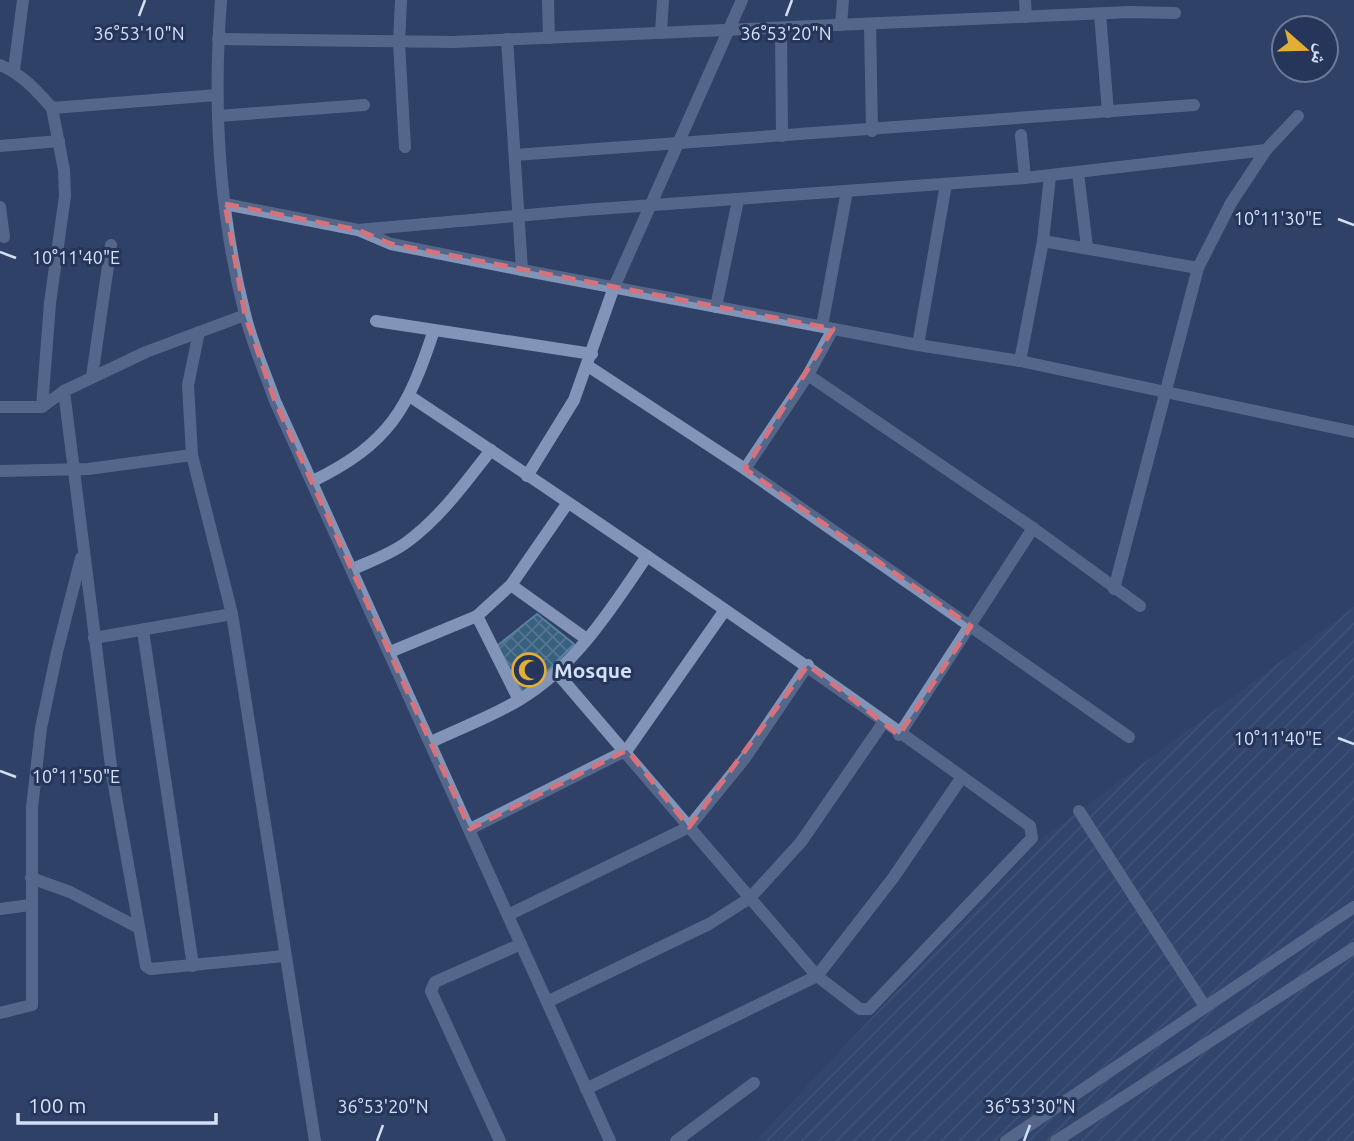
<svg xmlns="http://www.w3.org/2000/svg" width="1354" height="1141" font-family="Ubuntu,'Noto Naskh Arabic',sans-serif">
	<defs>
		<pattern id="industrial-furrows" width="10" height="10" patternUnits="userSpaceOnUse" patternTransform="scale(1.75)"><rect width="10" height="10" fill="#344975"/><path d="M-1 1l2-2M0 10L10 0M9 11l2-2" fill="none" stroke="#506389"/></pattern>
		<pattern id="building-cross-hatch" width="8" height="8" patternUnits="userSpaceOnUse" patternTransform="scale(1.75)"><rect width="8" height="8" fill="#38607f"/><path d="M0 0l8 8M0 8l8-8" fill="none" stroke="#547692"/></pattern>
	</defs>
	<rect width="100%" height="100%" fill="#2f4166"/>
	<polygon fill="url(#industrial-furrows)" points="1354,607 1354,1141 755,1141 1041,839"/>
	<polygon fill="url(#building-cross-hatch)" stroke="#5881a2" stroke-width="2" points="537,614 574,644 524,695 497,646"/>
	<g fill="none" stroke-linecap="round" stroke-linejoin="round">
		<g stroke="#8294b7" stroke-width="12">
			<path d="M 221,0 C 213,104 219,213 245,314 C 252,344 265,372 275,401 L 610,1141"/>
			<polyline points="401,0 399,43 405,147"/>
			<polyline points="548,0 549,38"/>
			<polyline points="1025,0 1026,17"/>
			<polyline points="1100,14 1108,112"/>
			<polyline points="870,24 872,131"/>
			<polyline points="841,25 843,0"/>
			<polyline points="781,28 782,136"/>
			<polyline points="661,33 663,0"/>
			<polyline points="218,39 453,42 1130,12 1175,13"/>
			<polyline points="507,39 522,270"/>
			<path d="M 0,65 C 22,74 36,90 52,108 L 217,95"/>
			<polyline points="14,70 23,0"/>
			<polyline points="218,116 364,105"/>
			<polyline points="1021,135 1025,178"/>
			<polyline points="0,146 59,141"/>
			<polyline points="515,155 1194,105"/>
			<polyline points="1078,173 1087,247"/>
			<polyline points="225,204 358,230 391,244 522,270 918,345 1020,361 1354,432"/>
			<polyline points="0,207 4,237"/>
			<polyline points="358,230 584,210 1025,178 1266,150"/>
			<polyline points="1043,241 1198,268"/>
			<polyline points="716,307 738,200"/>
			<polyline points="245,315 146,352 64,391 112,774 146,966 151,969 284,956"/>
			<polyline points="376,321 592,354"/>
			<polyline points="822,326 847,191"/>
			<polyline points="199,332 188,385 192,455 232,614 315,1141"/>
			<polyline points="918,345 946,184"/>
			<polyline points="1020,361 1043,241 1050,176"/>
			<polyline points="588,366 745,469 1129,737"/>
			<polyline points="808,375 1033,528 1140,606"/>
			<polyline points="92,377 111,245"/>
			<path d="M 411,397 C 620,536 827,678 1030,826 L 1032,838 L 869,1009 L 860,1009 L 817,976 L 557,673"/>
			<polyline points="0,407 42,407 64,391"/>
			<polyline points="42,407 50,303 65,196 64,170 52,108"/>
			<polyline points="745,469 808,375 833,329"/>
			<polyline points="0,471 88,469 192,455"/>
			<polyline points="527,476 574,400 614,287 742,0"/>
			<path d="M 313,481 C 390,443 408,409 434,330"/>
			<path d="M 353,569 C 371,561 391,554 407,542 C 441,517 465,483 491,450"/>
			<polyline points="511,585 585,638"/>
			<polyline points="1114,589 1198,268 1231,203 1266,150 1298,116"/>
			<polyline points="477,616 519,700"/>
			<polyline points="143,631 193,966"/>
			<polyline points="94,638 232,614"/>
			<polyline points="390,652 477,616 511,585 567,504"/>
			<polyline points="899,735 1033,528"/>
			<path d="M 431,742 C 460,728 491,717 519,700 C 574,668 612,608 647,556"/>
			<polyline points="1079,811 1204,1005"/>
			<polyline points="470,829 627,750 725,610"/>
			<polyline points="31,878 70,892 139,928"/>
			<polyline points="0,909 30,905"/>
			<polyline points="508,915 689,827 745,758 808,665"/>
			<polyline points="547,1002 709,924 750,898 801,842 883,723"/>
			<polyline points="0,1013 32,1005 32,808 41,728 57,652 81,558"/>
			<polyline points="586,1089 817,976 893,878 962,777"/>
			<polyline points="500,1141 431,991 435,982 521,944"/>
			<polyline points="676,1141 754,1083"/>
			<polyline points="1006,1141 1354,907"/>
			<polyline points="1056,1141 1354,948"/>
		</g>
	</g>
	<path d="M0 0H1354V1141H0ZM 225,204 L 358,230 L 391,244 L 833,329 L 745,469 L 971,626 L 899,735 L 808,665 L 689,827 L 627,750 L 470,829 L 275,401 L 245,315 Z" fill="#2f4166" fill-opacity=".55" fill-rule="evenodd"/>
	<path fill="none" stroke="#d5727b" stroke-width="5" stroke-dasharray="14 9" stroke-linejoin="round" d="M 225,204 L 358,230 L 391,244 L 833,329 L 745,469 L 971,626 L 899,735 L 808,665 L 689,827 L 627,750 L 470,829 L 275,401 L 245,315 Z"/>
	<path fill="none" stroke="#d4e0f7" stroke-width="2.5" d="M 139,16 L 145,0M 786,16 L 792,0M 1338,219 L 1354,225M 0,252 L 16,258M 1338,738 L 1354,744M 0,771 L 16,777M 377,1141 L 383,1125M 1024,1141 L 1030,1125"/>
	<defs>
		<symbol id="mosque-ring" viewBox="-11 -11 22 22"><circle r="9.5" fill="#25365a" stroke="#e3ae35" stroke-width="1.5"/><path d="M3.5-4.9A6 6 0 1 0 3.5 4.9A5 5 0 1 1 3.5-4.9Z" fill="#e3ae35"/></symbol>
	</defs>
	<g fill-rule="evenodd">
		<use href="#mosque-ring" x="510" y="651" width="38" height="38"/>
	</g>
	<g text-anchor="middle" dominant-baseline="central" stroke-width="6" stroke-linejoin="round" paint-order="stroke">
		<g font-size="21" font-weight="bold" fill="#d4e0f7" stroke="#25365a" text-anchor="start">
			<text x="554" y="670">Mosque</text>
		</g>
	</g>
	<g font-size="18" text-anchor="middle" fill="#d4e0f7" stroke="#25365a" stroke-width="6" stroke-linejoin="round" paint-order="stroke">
		<text x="786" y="40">36°53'20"N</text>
		<text x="139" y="40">36°53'10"N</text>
		<text x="1278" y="225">10°11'30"E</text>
		<text x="76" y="264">10°11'40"E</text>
		<text x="1278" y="745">10°11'40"E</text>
		<text x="76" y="783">10°11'50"E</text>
		<text x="383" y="1113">36°53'20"N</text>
		<text x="1030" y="1113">36°53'30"N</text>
	</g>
	<g transform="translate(1305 49) rotate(110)"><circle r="33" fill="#25365a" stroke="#6b7a99" stroke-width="2"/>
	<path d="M0-5L12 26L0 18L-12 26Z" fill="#e3ae35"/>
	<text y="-10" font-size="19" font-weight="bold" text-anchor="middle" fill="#d4e0f7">ش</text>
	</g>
	<path d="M18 1113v10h198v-10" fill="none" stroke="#d4e0f7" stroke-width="3.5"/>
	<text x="28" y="1113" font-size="21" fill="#d4e0f7" stroke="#25365a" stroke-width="5" paint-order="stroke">100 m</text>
</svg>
